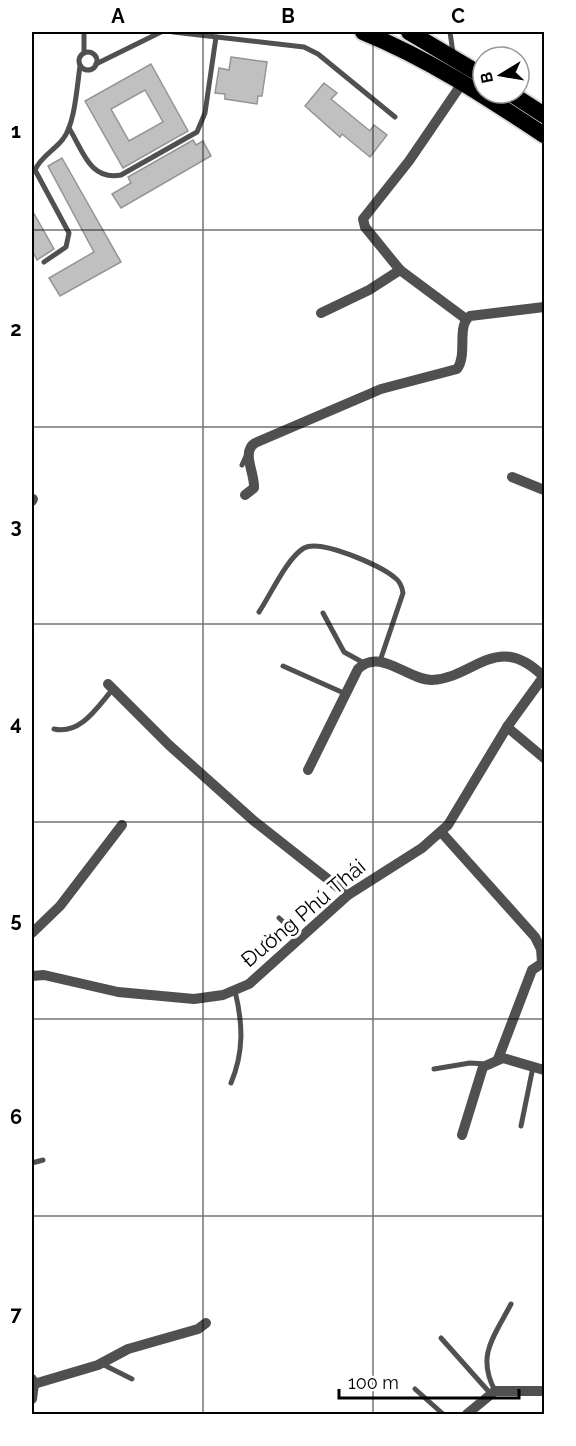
<svg xmlns="http://www.w3.org/2000/svg" width="576" height="1446" font-family="Raleway,sans-serif">
	<rect width="100%" height="100%" fill="#fff"/>
	<g fill="#c0c0c0" stroke="#949494" stroke-width="1.5" fill-rule="evenodd">
		<polygon points="231,57 267,62 262,96 258,96 257,104 225,99 225,94 215,93 219,68 229,70"/>
		<path d="M 151,64 L 188,131 L 123,168 L 85,101 ZM 145,90 L 163,122 L 129,141 L 111,109 Z"/>
		<polygon points="324,83 337,93 331,99 370,131 374,125 387,135 370,157 342,134 340,137 305,106"/>
		<polygon points="193,140 196,145 203,141 211,156 121,208 112,194 131,183 128,177"/>
		<polygon points="62,158 121,262 60,296 49,278 94,252 48,166"/>
		<polygon points="32,210 54,249 37,260 32,250"/>
	</g>
	<g fill="none" stroke-linecap="round" stroke-linejoin="round">
		<defs>
			<g id="trunk">
				<path d="M 363,32 C 429,59 485,96 544,135"/>
				<polyline points="409,32 483,76"/>
				<polyline points="510,93 544,115"/>
			</g>
		</defs>
		<use href="#trunk" stroke="#dbdbdb" stroke-width="20"/>
		<polyline stroke="#727272" stroke-width="2" stroke-dasharray="1.5 3" stroke-linecap="butt" points="35,32 50,32"/>
		<g stroke="#505050" stroke-width="5">
			<polyline points="84,32 84,53"/>
			<polyline points="173,32 304,47 318,54 395,117"/>
			<polyline points="450,32 453,53"/>
			<circle cx="88" cy="61" r="9"/>
			<polyline points="96,64 161,32"/>
			<path d="M 69,128 C 83,151 90,181 121,175 L 197,132 L 205,113 L 216,37"/>
			<path d="M 44,262 L 66,247 L 69,233 L 35,170 C 41,156 55,150 63,139 C 75,124 77,86 80,66"/>
			<polyline points="242,465 247,454"/>
			<path d="M 259,612 C 271,594 287,558 304,548 C 321,539 379,565 394,577 C 400,581 402,586 403,593 L 380,661"/>
			<polyline points="323,613 344,652 364,663"/>
			<polyline points="283,666 346,694"/>
			<path d="M 54,729 C 81,735 98,706 113,689"/>
			<polyline points="279,918 301,938"/>
			<polyline points="434,1069 470,1063 486,1064"/>
			<path d="M 231,1083 C 244,1052 243,1024 235,991"/>
			<polyline points="521,1126 533,1067"/>
			<polyline points="32,1163 43,1160"/>
			<polyline points="441,1338 490,1393"/>
			<polyline points="102,1364 132,1379"/>
			<polyline points="415,1389 443,1414"/>
			<path d="M 495,1391 C 476,1355 494,1337 511,1304"/>
		</g>
		<g stroke="#505050" stroke-width="10">
			<polyline points="400,270 365,227 363,219 409,161 463,82"/>
			<polyline points="321,313 369,290 400,270 466,319"/>
			<polyline points="512,477 544,490"/>
			<path d="M 245,495 L 254,488 C 255,473 241,452 255,443 L 381,389 L 457,369 C 468,355 456,326 470,316 L 544,307"/>
			<polyline points="32,501 33,499"/>
			<polyline points="108,684 169,745 254,821 348,895"/>
			<polyline points="507,727 544,758"/>
			<path d="M 308,770 L 358,669 C 380,647 407,680 432,680 C 475,678 497,630 544,677"/>
			<polyline points="441,832 535,937 541,949 542,962"/>
			<polyline points="32,933 60,906 122,825"/>
			<polyline points="32,976 44,975 118,992 194,999 223,995 249,984 348,895 422,848 448,825 507,727 544,676"/>
			<polyline points="498,1059 532,970 544,962"/>
			<polyline points="462,1135 483,1067 503,1058 544,1070"/>
			<polyline points="34,1384 98,1365 128,1349 198,1329 206,1323"/>
			<polyline points="32,1399 34,1384 32,1379"/>
			<polyline points="467,1414 495,1391 544,1391"/>
		</g>
		<use href="#trunk" stroke="#000" stroke-width="16"/>
	</g>
	<path fill="none" stroke="#000" stroke-width="1.5" stroke-opacity="0.55" d="M 203,32 L 203,1414M 373,32 L 373,1414M 32,230 L 544,230M 32,427 L 544,427M 32,624 L 544,624M 32,822 L 544,822M 32,1019 L 544,1019M 32,1216 L 544,1216"/>
	<g text-anchor="middle" dominant-baseline="central" stroke-width="6" stroke-linejoin="round" paint-order="stroke">
		<g font-size="21" fill="#000" stroke="#fff">
			<text transform="translate(303 913) rotate(-40)">Đường Phú Thái</text>
		</g>
	</g>
	<rect width="576" height="1446" fill="none" stroke="#ffffff" stroke-width="66"/>
	<g transform="translate(501 75) rotate(259)"><circle r="28" fill="#ffffff" stroke="#999999" stroke-width="1.5"/>
	<path d="M0-4.5L10 22L0 15L-10 22Z" fill="#000000"/>
	<text y="-9" font-size="16" font-weight="bold" text-anchor="middle" fill="#000000">B</text>
	</g>
	<path d="M339 1389v9h180v-9" fill="none" stroke="#000000" stroke-width="3"/>
	<text x="348" y="1389" font-size="18" fill="#000000" stroke="#ffffff" stroke-width="4.5" paint-order="stroke">100 m</text>
	<rect x="33" y="33" width="510" height="1380" fill="none" stroke="#000" stroke-width="2"/>
	<g font-size="20" text-anchor="middle" font-weight="bold" fill="#000">
		<text x="118" y="23">A</text>
		<text x="288" y="23">B</text>
		<text x="458" y="23">C</text>
		<text x="16" y="138">1</text>
		<text x="16" y="336">2</text>
		<text x="16" y="533">3</text>
		<text x="16" y="730">4</text>
		<text x="16" y="927">5</text>
		<text x="16" y="1124">6</text>
		<text x="16" y="1321">7</text>
	</g>
</svg>
